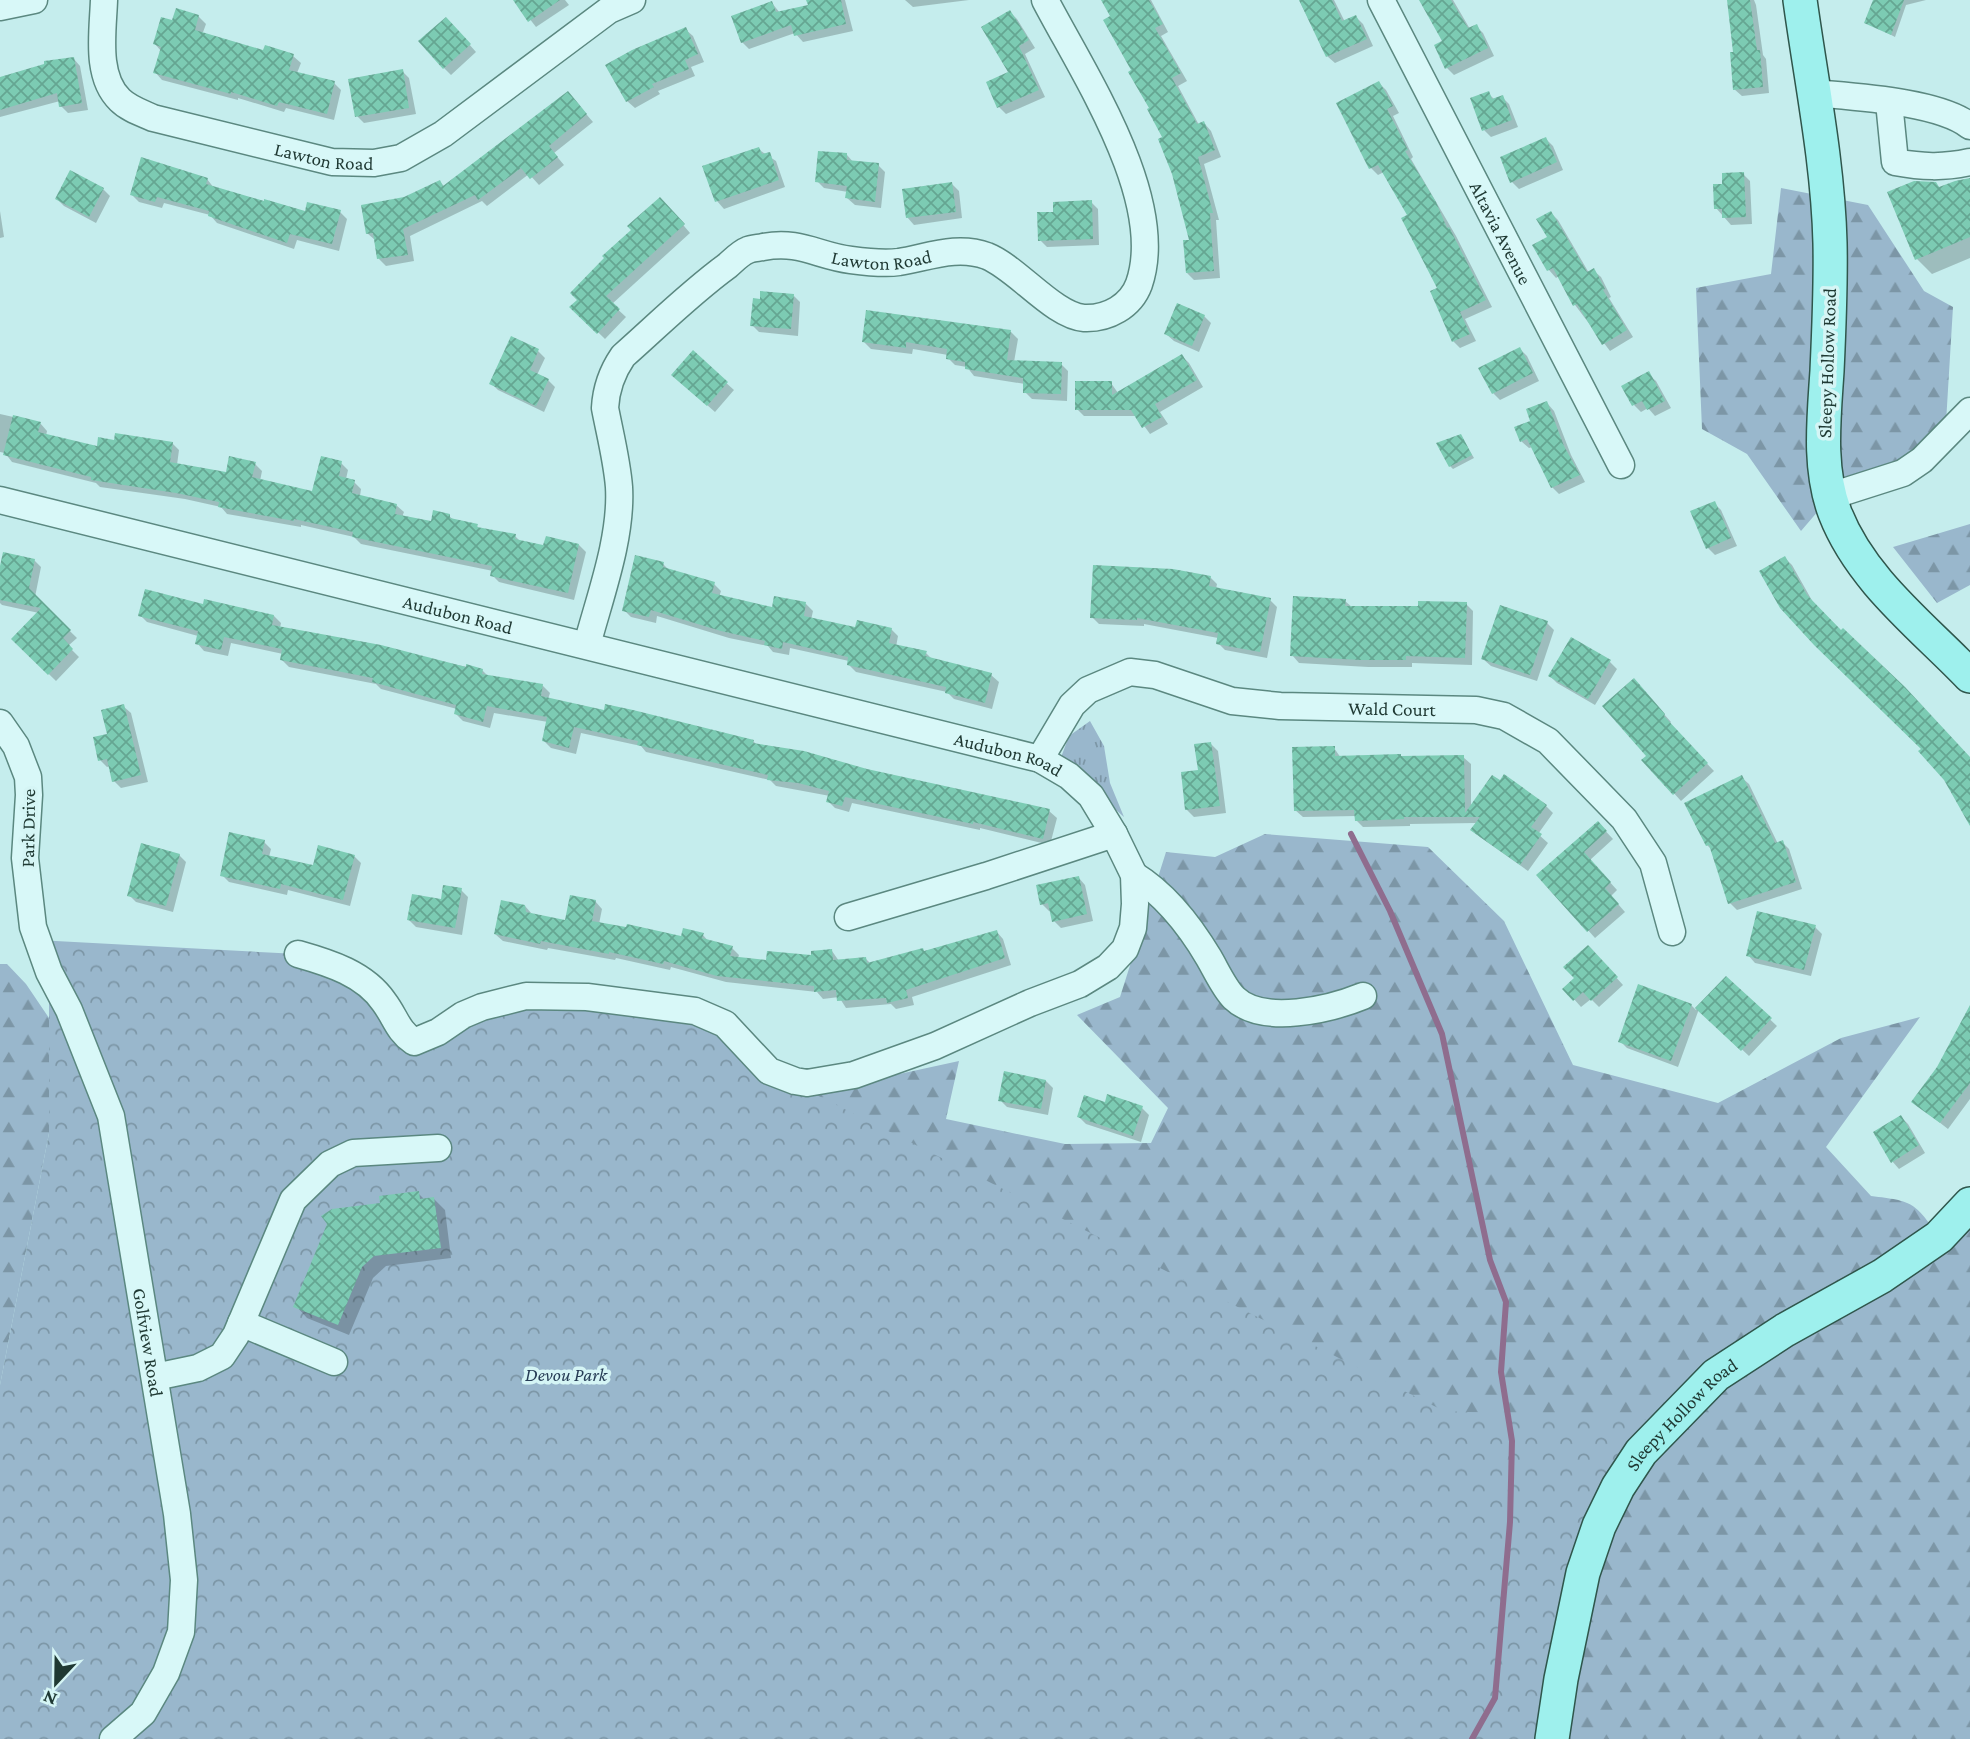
<svg xmlns="http://www.w3.org/2000/svg" width="1970" height="1739" font-family="'Crimson Pro',serif">
	<style>
		.grass { fill: url(#grass-tufts) }
		.forest { fill: url(#forest-firs) }
		.park { fill: url(#park-crowns) }
		.shadow { fill: #0003 }
		.lines { fill: none; stroke-linecap: round; stroke-linejoin: round }
		.stream { stroke: #8f6d8e; stroke-width: 6 }
		.building { fill: url(#building-cross-hatch) }
		.minor-casing { stroke: #5b8880; stroke-width: 29 }
		.major-casing { stroke: #2f564c; stroke-width: 36 }
		.minor { stroke: #d8f8f8; stroke-width: 26 }
		.major { stroke: #9ef0ed; stroke-width: 33 }
		.labels { text-anchor: middle; dominant-baseline: central; stroke-width: 7; stroke-linejoin: round; paint-order: stroke }
		.street-label { font-size: 19px; fill: #1f3933; stroke: #d5f5f5 }
		.park-label { font-size: 19px; font-style: italic; fill: #263c55; stroke: #d5f5f5 }
	</style>
	<defs>
		<pattern id="grass-tufts" width="24" height="20" patternUnits="userSpaceOnUse" patternTransform="scale(1.75)"><rect width="24" height="20" fill="#99b7cc"/><path d="M3 7l-1-3M5 7V3M7 7l1-3M15 17l-1-3M17 17v-4M19 17l1-3" fill="none" stroke="#7c96a6"/></pattern>
		<pattern id="forest-firs" width="22" height="20" patternUnits="userSpaceOnUse" patternTransform="scale(1.75)"><rect width="22" height="20" fill="#99b7cc"/><path d="M5 1l3.5 6h-7zM16 11l3.5 6h-7z" fill="#7c96a6"/></pattern>
		<pattern id="park-crowns" width="20" height="18" patternUnits="userSpaceOnUse" patternTransform="scale(1.75)"><rect width="20" height="18" fill="#99b7cc"/><path d="M2 6a3 3 0 1 1 6 0M12 15a3 3 0 1 1 6 0" fill="none" stroke="#7c96a6"/></pattern>
		<pattern id="building-cross-hatch" width="8" height="8" patternUnits="userSpaceOnUse" patternTransform="scale(1.75)"><rect width="8" height="8" fill="#7ccbb3"/><path d="M0 0l8 8M0 8l8-8" fill="none" stroke="#65a692"/></pattern>
	</defs>
	<rect width="100%" height="100%" fill="#c5eded"/>
	<path class="grass" d="M1090,721L1104,746L1110,783L1124,817L1060,760L1069,736Z"/>
	<path class="forest" d="M1781,188L1868,205L1924,291L1953,307L1945,439L1831,496L1801,531L1747,454L1702,429L1696,288L1771,274Z
		M1970,524V585L1937,603L1893,547Z
		M1265,834L1428,847L1504,921L1573,1065L1718,1103L1841,1038L1920,1017L1826,1147L1871,1196C1913,1201 1915,1202 1939,1237L1970,1228V1739H1036L812,1093L959,1061L946,1119L1065,1144L1151,1143L1168,1108L1077,1015L1120,997L1166,852L1215,857Z
		M0,964H7L26,984L49,1018V1133L0,1385Z"/>
	<path class="park" d="M37,940L298,954L328,962L402,1033L482,1007L695,1011L769,1071L1444,1411L1672,1421L1618,1487L1552,1739H0V1385L49,1133V972Z"/>
	<path class="shadow" d="M515,0H565L569,5L536,27Z
		M808,0H845L853,31L803,42L795,33L749,49L742,42L772,3L780,13L810,6Z
		M905,0H969L913,7Z
		M1103,0H1151L1168,32L1161,36L1187,81L1178,86L1199,125L1204,123L1211,131L1221,157L1204,164L1219,220H1216L1220,278L1194,280L1187,273L1191,241L1165,138Z
		M1299,0H1334L1345,22L1356,17L1363,24L1373,46L1335,63L1327,56Z
		M1421,0H1453L1470,29L1476,26L1483,33L1494,56L1454,75L1447,68L1444,42Z
		M1729,0H1754L1756,5L1763,55L1766,59L1769,93L1742,96L1734,89L1735,54Z
		M1875,0H1926L1906,5L1895,37L1866,22Z
		M1010,12L1017,19L1035,48L1025,54L1045,97L1006,114L999,107L1011,73Z
		M198,16L206,24L202,35L264,52L293,56L301,63L297,73L334,83L341,90L334,120L286,108L284,112L238,98V100L162,80L155,72L161,51L155,44L173,22Z
		M453,26L476,52L451,75L444,68Z
		M685,29L693,36L704,62L691,67L695,76L658,91L660,94L635,108L627,101Z
		M73,58L80,66L88,110L68,113L61,106L60,101L0,117V79Z
		M402,71L409,78L416,114L364,123L357,116Z
		M1379,83L1386,90L1399,113L1393,116L1413,157L1411,159L1456,236L1492,307L1465,319L1476,341L1460,348L1453,341L1440,289L1409,216L1384,172L1378,175L1371,168Z
		M1488,93L1495,100L1502,97L1509,104L1518,127L1491,137L1484,130Z
		M575,101L593,122L554,153L564,165L539,185L529,174L487,206L482,201L410,236L414,261L386,266L379,259L375,240L367,233L405,199L440,182L445,187Z
		M1546,139L1553,146L1563,170L1519,189L1512,182Z
		M758,149L776,161L785,187L724,209L717,201L705,167Z
		M847,155L854,163L878,165L885,172L881,208L855,205L847,198L848,192L824,188L817,181Z
		M1743,174L1750,181L1752,224L1731,225L1716,208L1724,185Z
		M207,179L214,188L307,213L340,212L347,219L339,251L297,240L294,249L217,223L210,215L164,203L162,208L139,202L132,195Z
		M1970,180V258L1932,274L1917,259L1936,184L1940,188Z
		M952,184L959,191L962,218L914,225L907,217Z
		M103,189L110,196L96,223L64,206L57,199Z
		M1091,202L1098,209L1099,245L1047,247L1040,240L1055,213Z
		M667,206L690,233L612,304L626,317L605,339L572,307Z
		M0,211L4,237L0,238Z
		M1551,213L1558,220L1589,273L1593,270L1601,277L1611,297L1609,298L1633,337L1610,351L1575,305L1559,276L1556,278L1549,270L1534,246L1549,237Z
		M793,295L800,302L798,336L759,332L752,325Z
		M1204,316L1211,323L1199,352L1174,341L1166,334Z
		M1011,332L1018,339L1014,362L1061,364L1068,371L1067,401L1032,399L1025,392V384L974,376L967,367L955,365L948,358V355L913,349L912,354L871,349L864,342Z
		M512,338L538,351L545,358L537,375L548,380L555,387L544,412L498,390L491,383Z
		M1520,349L1527,356L1539,381L1500,400L1493,393Z
		M693,353L734,390L715,412L681,382Z
		M1182,356L1189,363L1203,387L1160,412L1168,424L1150,434L1137,416H1084L1077,409L1111,383L1118,393Z
		M1648,374L1656,381L1671,408L1655,416L1648,408L1641,412L1634,405L1624,387Z
		M1547,403L1554,411L1571,455L1585,482L1559,494L1552,487L1533,447L1529,448L1521,441Z
		M0,414L40,423L47,431L46,436L98,448L115,442L172,443L179,450L177,465L227,474L255,464L262,471L260,481L314,493L341,463L348,470L346,479L354,482L361,489L360,496L396,505L404,512L402,517L432,524L449,516L455,521L477,526L480,529L515,536L521,542L545,547L579,545L586,552L574,600L499,582L492,575L493,571L361,544L354,537L301,525V527L227,514L221,507L185,499L100,487L96,483L12,462L5,453L0,452Z
		M1461,436L1474,458L1453,469L1450,466Z
		M1714,503L1721,510L1737,546L1715,555L1708,548Z
		M1785,558L1792,565L1814,604L1970,759V822L1946,779L1923,749L1824,652Z
		M34,560L41,567L35,597L77,638L68,646L79,657L56,681L13,639L39,613L2,605L0,603V575Z
		M663,564L670,571L714,584L721,591L719,597L773,609L806,604L813,611L811,620L856,629H891L898,636L896,647L926,653L933,660L991,675L999,682L992,709L954,699L947,692L856,672L848,664L849,661L790,648L789,655L773,652L768,646L729,638L657,616L656,623L631,617L624,610Z
		M1210,577L1217,584L1216,589L1270,600L1277,607L1267,658L1225,650L1218,643V638L1144,624V626L1099,624L1092,617Z
		M1345,601L1353,608H1420L1466,604L1473,611L1472,665L1412,663V667H1368L1299,663L1292,655Z
		M205,606L274,616L281,623L280,628L482,670L489,677L542,685L550,693L548,699L753,741L757,745L866,771L1049,811L1057,818L1050,845L980,828V830L852,803L849,812L835,808L828,801L830,796L776,786L770,780L646,752L641,746L581,733L576,754L551,748L544,741L548,722L494,713L490,728L463,721L456,714L457,709L381,689L376,684L289,667L282,660L283,654L231,643L228,656L204,651L197,643L198,636L147,622L140,615Z
		M1547,623L1554,630L1537,681L1491,666L1483,659Z
		M1610,662L1617,669L1595,705L1557,683L1550,676Z
		M1641,688L1671,722L1669,724L1714,771L1681,801L1644,760L1648,757Z
		M123,706L131,713L148,782L121,788L114,781L110,766L107,767L100,760L109,735Z
		M1211,744L1218,751L1226,813L1194,817L1187,810Z
		M1334,748L1341,758L1463,757L1471,764V807L1546,806L1553,813L1538,834L1548,843L1528,871L1480,837L1473,830L1477,823L1410,824V826L1363,827L1356,820V816L1303,817L1295,810Z
		M1741,777L1749,784L1778,844L1782,842L1789,849L1802,889L1737,910L1730,903L1712,850L1707,845Z
		M1598,823L1613,839L1590,860L1617,890L1611,896L1625,912L1595,938L1539,875Z
		M264,842L271,849L269,857L314,867L354,856L361,863L350,906L288,890L287,895L229,882L222,875Z
		M179,855L186,862L173,912L136,902L129,895Z
		M1078,877L1085,885L1093,921L1061,928L1054,921L1052,910L1049,911L1042,904Z
		M461,890L468,897L462,935L416,927L409,920Z
		M595,901L602,909L599,924L682,938L703,935L709,942L732,948L739,955L738,958L768,962L813,957L832,951L839,961L866,959L870,963L925,952L996,931L1003,939L1011,965L912,997L914,1005L896,1009L891,1004L846,1008L839,997L823,999L817,992L726,982L671,967L670,970L616,958L615,960L548,948L547,950L503,941L495,934L525,906L532,914L566,923Z
		M1815,927L1822,934L1811,976L1755,963L1748,955Z
		M1595,954L1623,985L1599,1007L1591,999L1581,1007L1565,989Z
		M1726,978L1777,1026L1749,1056L1699,1009L1678,1067L1627,1048L1620,1041L1691,1005L1696,1010Z
		M1970,1011V1099L1948,1129L1921,1108L1938,1068Z
		M1046,1081L1053,1088L1048,1115L1007,1107L1000,1100Z
		M1106,1104L1142,1108L1149,1115L1141,1142L1086,1124L1079,1117Z
		M1901,1117L1908,1124L1925,1153L1899,1169L1892,1161Z
		M418,1193L425,1200L434,1199L445,1210L451,1258L386,1266L373,1278L349,1335L307,1318L296,1306L329,1224Z"/>
	<g class="lines">
		<path class="stream" d="M1351,834L1390,911L1442,1034L1490,1260L1506,1302L1501,1372L1512,1441L1510,1522L1495,1698L1472,1739"/>
	</g>
	<path class="building" d="M513,0H560L528,22Z
		M806,0H841L846,24L794,36L791,25L741,43L731,16L772,1L776,12L808,5Z
		M1101,0H1149L1163,24L1155,28L1181,73L1172,78L1197,124L1204,121L1215,150L1198,157L1213,213H1210L1214,271L1186,273L1183,240H1189L1172,174L1158,139L1162,137L1147,109L1149,108L1128,72L1131,70L1103,20L1110,16Z
		M1299,0H1332L1342,21L1356,15L1367,39L1326,57Z
		M1419,0H1451L1468,28L1477,24L1488,48L1445,69L1434,45L1442,41Z
		M1727,0H1750L1757,50H1760L1763,87L1733,90L1730,52H1733Z
		M1873,0H1904L1891,35L1864,23Z
		M176,8L199,15L195,30L263,50L265,45L294,54L289,70L335,81L327,114L279,102L277,106L231,92V94L153,73L161,47L153,44L161,17L172,20Z
		M1010,10L1029,40L1019,46L1039,90L997,108L986,82L1008,72L981,27Z
		M446,17L471,44L443,69L418,41Z
		M686,27L698,54L685,60L689,69L652,84L654,87L626,102L605,65L632,50Z
		M74,57L82,103L59,107L57,93L0,110V77L44,64V61Z
		M403,69L409,108L355,117L348,79Z
		M1379,81L1393,106L1387,109L1408,150L1405,151L1436,202L1447,228L1449,227L1486,300L1460,312L1470,334L1452,342L1430,291L1437,288L1401,218L1407,215L1378,165L1369,169L1336,103Z
		M568,91L587,114L549,146L558,157L530,179L521,168L478,200L475,195L403,229L408,255L377,259L373,233L366,234L361,205L404,197L440,180L443,186Z
		M1489,91L1492,99L1503,95L1512,120L1482,131L1470,98Z
		M1546,137L1557,162L1510,183L1500,157Z
		M759,147L762,154L770,152L779,180L715,202L702,166Z
		M818,151L847,153V160L879,163L875,202L845,198L847,186L815,182Z
		M141,157L208,178L206,184L264,201V199L305,211L307,202L341,210L332,244L290,234L287,243L208,216L209,211L157,197L155,202L130,195Z
		M70,170L104,188L89,217L55,199Z
		M1744,172L1746,217L1722,218V209H1714L1713,184H1722V173Z
		M1970,178V237L1915,260L1887,192L1914,181L1936,182L1939,187L1955,181Z
		M952,182L956,212L906,218L902,189Z
		M660,197L685,224L606,296L620,309L597,334L569,307L577,300L570,293L604,258L602,256L631,230L627,226Z
		M1092,200L1093,239L1038,241L1037,212H1053V202Z
		M1551,211L1587,272L1594,268L1605,289L1603,290L1627,330L1602,345L1577,304L1573,306L1553,268L1547,271L1532,245L1547,237L1536,219Z
		M760,291L794,294L791,329L750,326L753,298L760,299Z
		M1177,303L1205,315L1192,346L1164,334Z
		M866,310L1011,330L1007,360L1062,362L1061,394L1023,393V378L965,369V362L946,359L947,349L906,342V348L862,342Z
		M511,336L539,349L530,370L549,379L536,406L489,384Z
		M1520,347L1533,373L1492,394L1478,368Z
		M693,350L728,382L707,406L671,375Z
		M1182,354L1197,380L1155,404L1162,417L1142,428L1131,410H1075V381H1112V395Z
		M1649,371L1665,401L1647,410L1642,401L1632,406L1621,386Z
		M1547,401L1564,446L1580,475L1551,488L1527,439L1520,442L1514,427L1530,421L1526,409Z
		M13,415L41,422L38,432L97,446L98,437L114,440L115,433L173,442L170,462L226,472L229,456L256,462L252,477L312,491L321,456L342,461L339,476L355,480L352,493L397,504L395,514L431,521L433,510L450,514V518L478,524L477,527L516,534L515,539L543,545L546,536L579,544L568,593L490,576L492,566L352,537L353,532L294,519V521L218,507L219,502L176,493L91,480V477L3,455Z
		M1461,434L1472,455L1449,467L1436,443Z
		M1715,501L1731,538L1706,549L1690,511Z
		M3,552L35,559L29,588L71,630L63,638L73,649L48,675L11,639L41,608L0,600V566Z
		M635,555L664,562L663,567L715,582L712,593L772,607L774,596L806,602L804,616L855,627L857,620L892,628L889,643L927,651L925,656L992,673L985,703L945,693L946,687L847,665L848,657L783,642L782,649L764,645L765,641L721,631L651,610L649,617L622,611Z
		M1785,556L1807,595L1841,630L1843,628L1905,687L1970,757V826L1944,780L1918,751L1921,749L1814,645L1780,608L1759,571Z
		M1093,565L1173,569L1211,576L1209,586L1271,598L1260,652L1216,644L1218,633L1137,618V620L1090,618Z
		M145,589L203,604L204,599L274,615L272,625L381,645L466,667V664L483,669L482,674L543,684L541,696L604,710L605,704L633,710L754,740L753,743L804,751L867,769L1050,809L1043,839L973,822V824L845,797L842,806L826,802L829,791L798,783L767,780L768,775L637,745L638,741L574,727L569,748L542,741L547,717L487,706L483,722L454,714L456,705L372,682L373,678L280,660L282,649L224,637L221,650L195,644L198,631L138,616Z
		M1293,596L1346,599L1345,606H1418V601L1467,602L1465,658L1406,656V660H1360L1290,656Z
		M1500,605L1548,621L1530,675L1481,659Z
		M1571,637L1611,660L1588,699L1548,676Z
		M1634,678L1665,714L1664,716L1708,763L1673,795L1641,760L1646,756L1602,706Z
		M124,704L141,775L112,782L107,759L98,761L93,737L107,734L101,710Z
		M1211,742L1220,806L1185,810L1181,772L1198,770L1194,744Z
		M1335,746V756L1401,754V756L1464,755L1465,813L1492,775L1500,780L1504,774L1547,805L1531,827L1542,834L1520,865L1470,830L1480,817H1404V819L1355,821L1354,810L1294,811L1292,747Z
		M1742,775L1775,843L1783,840L1796,882L1728,904L1709,845L1706,846L1684,803Z
		M1598,821L1607,831L1584,852L1611,882L1605,888L1619,904L1587,932L1536,875Z
		M229,832L265,840L262,854L313,865L318,845L355,855L343,900L281,884L280,889L220,876Z
		M141,843L180,854L166,906L127,896Z
		M1079,876L1087,914L1052,922L1048,903L1040,905L1036,885Z
		M443,885L462,888L455,928L407,920L412,894L441,899Z
		M570,895L596,900L592,921L626,927L627,924L681,936L683,928L704,933L702,938L733,946L730,956L766,960L767,951L811,955V951L832,949L833,960L866,957L867,963L923,948L924,951L997,930L1005,958L906,990L908,998L887,1003L886,998L837,1001L836,990L814,992V986L717,976L664,961L663,964L609,952V954L541,941L540,944L494,934L501,900L525,905L526,912L565,920Z
		M1757,911L1816,925L1804,970L1746,956Z
		M1588,945L1618,977L1591,1001L1583,992L1573,1001L1562,989L1574,978L1563,967Z
		M1726,976L1772,1018L1741,1051L1695,1008Z
		M1638,984L1692,1004L1671,1061L1618,1042Z
		M1970,1005V1083L1940,1123L1911,1102L1937,1067Z
		M1004,1071L1046,1080L1041,1109L998,1101Z
		M1107,1094L1143,1106L1133,1136L1077,1117L1084,1095L1105,1102Z
		M1901,1115L1919,1145L1891,1163L1873,1132Z
		M419,1191L420,1199L434,1197L441,1248L374,1256L362,1267L338,1325L293,1307L327,1224L321,1216L332,1209L380,1203L379,1196Z"/>
	<g class="lines">
		<defs>
			<g id="minor">
				<path id="s1" d="M104,0C103,31 95,76 120,100C129,109 142,113 153,118L332,162L374,163L401,158L443,134L609,10L632,0"/>
				<path id="s2" d="M1381,0L1621,465"/>
				<path d="M0,7L34,0"/>
				<path d="M1813,93C1854,97 1938,101 1970,126"/>
				<path d="M1889,102L1895,162C1922,167 1943,168 1970,162"/>
				<path d="M1831,496L1903,473L1922,460L1970,411"/>
				<path id="s3" d="M0,500L1040,759L1069,776L1091,796L1114,834L1134,875L1135,904L1133,928L1125,949L1108,967L1080,984L1030,1003L935,1046L854,1075L807,1083L795,1081L769,1071L725,1024L695,1011L587,997L526,996L482,1007L463,1015L438,1032L414,1042C397,1030 396,1018 384,1002C365,974 330,963 298,954"/>
				<path id="s4" d="M587,645C600,596 622,538 619,487C617,461 610,434 605,408C606,389 612,372 623,356C657,326 690,293 727,266C733,261 740,253 748,250C752,248 759,248 763,247C800,240 818,256 851,260C866,262 884,264 899,262C929,257 957,245 987,256C1017,268 1054,316 1084,318C1108,319 1131,306 1139,284C1168,200 1083,73 1045,0"/>
				<path id="s5" d="M0,723L16,746L28,777L29,795L25,858L33,927L49,972L69,1010L111,1116L177,1514L184,1580L181,1632L166,1673L143,1713L113,1739"/>
				<path id="s6" d="M1040,759L1072,705L1088,690L1130,672L1155,675L1232,701L1280,706L1476,710L1504,716L1548,741L1624,819L1653,863L1672,932"/>
				<path d="M1134,875C1165,894 1190,926 1209,958C1216,970 1224,988 1234,998C1263,1026 1331,1009 1363,996"/>
				<path d="M848,917L986,876L1114,834"/>
				<path d="M241,1323L334,1362"/>
				<path d="M155,1377L198,1368L222,1356L236,1335L293,1200L330,1164L353,1153L438,1148"/>
			</g>
			<g id="major">
				<path d="M1800,0C1811,80 1828,162 1830,243C1831,286 1829,328 1827,371C1824,418 1818,468 1835,513C1861,580 1922,626 1970,676"/>
				<path id="s7" d="M1552,1739L1561,1679L1583,1573L1599,1526L1618,1487L1641,1452L1716,1375L1785,1330L1882,1276L1939,1237L1970,1204"/>
			</g>
		</defs>
		<use href="#minor" class="minor-casing"/>
		<use href="#major" class="major-casing"/>
		<use href="#minor" class="minor"/>
		<use href="#major" class="major"/>
	</g>
	<g class="labels">
		<g class="street-label">
			<text stroke="none"><textPath href="#s1" startOffset="318">Lawton Road</textPath></text>
			<text stroke="none"><textPath href="#s2" startOffset="262">Altavia Avenue</textPath></text>
			<text stroke="none"><textPath href="#s4" startOffset="598">Lawton Road</textPath></text>
			<text transform="translate(1827 363) rotate(-88)">Sleepy Hollow Road</text>
			<text stroke="none"><textPath href="#s3" startOffset="472">Audubon Road</textPath></text>
			<text stroke="none"><textPath href="#s6" startOffset="397">Wald Court</textPath></text>
			<text stroke="none"><textPath href="#s3" startOffset="1040">Audubon Road</textPath></text>
			<text transform="translate(28 828) rotate(-89)">Park Drive</text>
			<text stroke="none"><textPath href="#s5" startOffset="646">Golfview Road</textPath></text>
			<text stroke="none"><textPath href="#s7" startOffset="359">Sleepy Hollow Road</textPath></text>
		</g>
		<g class="park-label">
			<text x="566" y="1374">Devou Park</text>
		</g>
	</g>
	<g transform="translate(56 1683) rotate(202)" stroke="#d5f5f5" stroke-width="5" paint-order="stroke">
	<path d="M0-5L12 26L0 18L-12 26Z" fill="#1f3933"/>
	<text y="-10" font-size="19" font-weight="bold" text-anchor="middle" fill="#1f3933">N</text>
	</g>
</svg>
